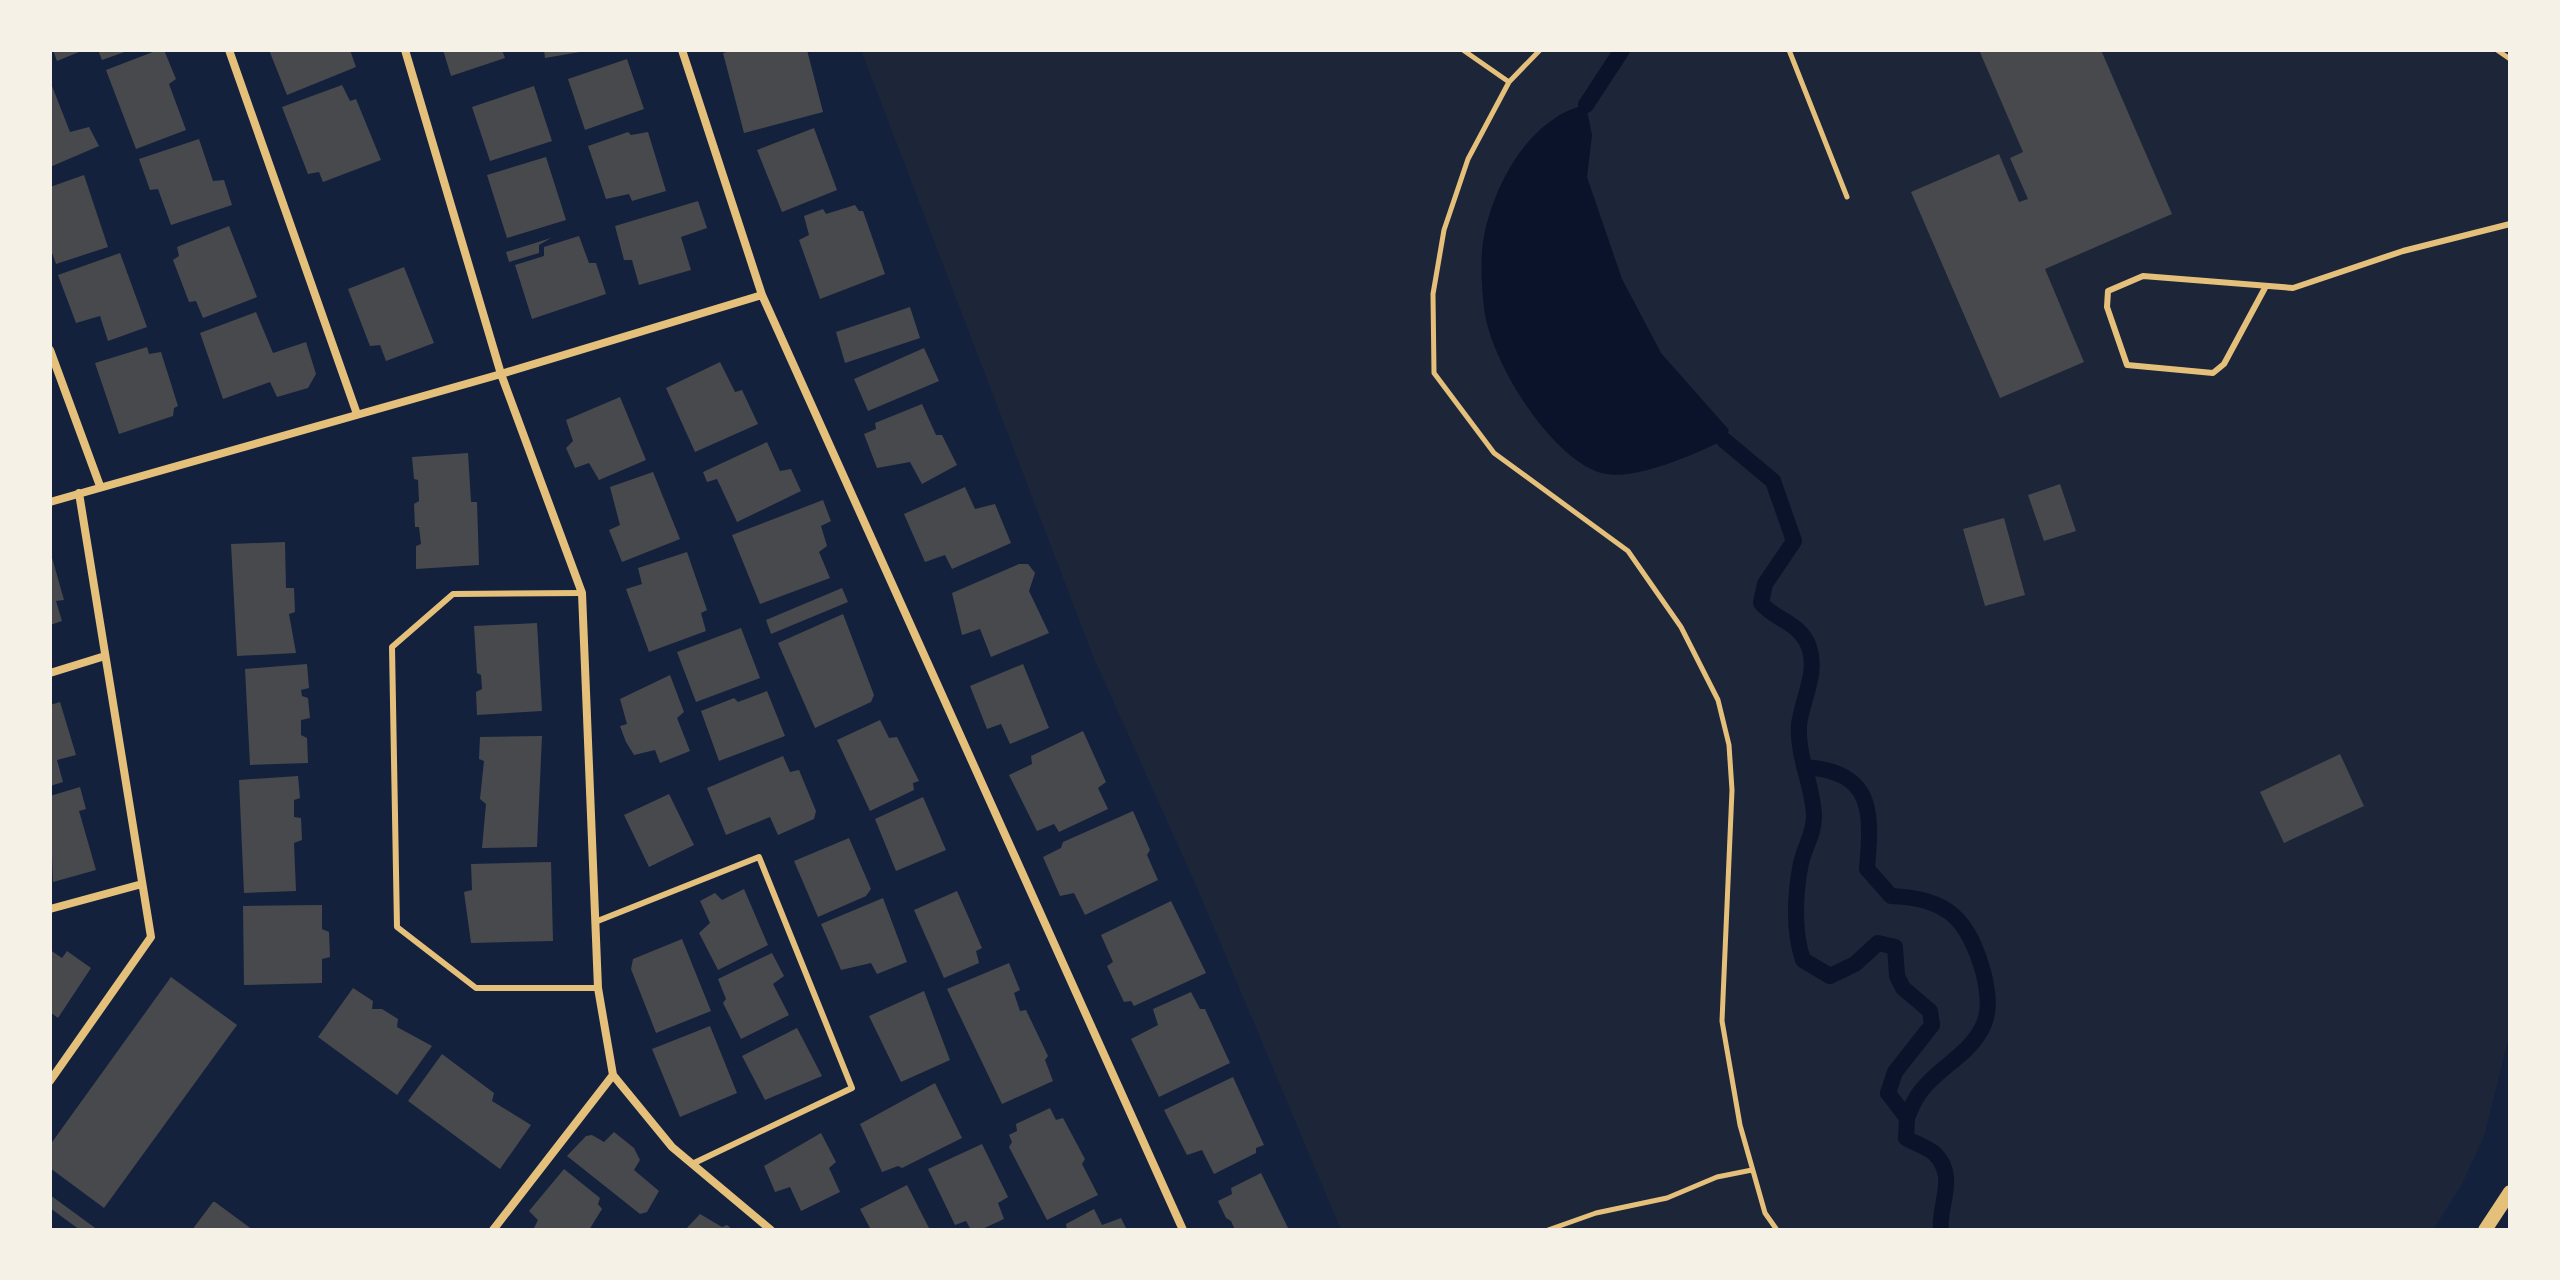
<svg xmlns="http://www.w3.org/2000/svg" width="2560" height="1280" font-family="'Public Sans',sans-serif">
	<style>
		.green { fill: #1d2539 }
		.water { fill: #0b132b }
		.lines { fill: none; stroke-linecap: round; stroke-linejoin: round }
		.stream { stroke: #0b132b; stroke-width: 16 }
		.building { fill: #48494c }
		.path { stroke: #e5c07b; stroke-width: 5 }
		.service { stroke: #e5c07b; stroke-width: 6 }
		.minor { stroke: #e5c07b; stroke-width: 8 }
		.tertiary { stroke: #e5c07b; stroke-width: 14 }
	</style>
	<rect width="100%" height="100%" fill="#14213d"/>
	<path class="green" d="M861,50H2510V1032L2484,1136L2462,1184L2433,1230H1341L1199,892L1093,656Z"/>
	<path class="water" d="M1586,105L1592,135L1587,177L1622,279L1661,353L1729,430L1724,440C1695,454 1630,484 1598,472C1548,454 1490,360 1484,308C1482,289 1480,261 1483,242C1492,187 1529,117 1586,105Z"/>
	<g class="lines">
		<path class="stream" d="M1586,105L1622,50
			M1724,440L1773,481L1794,541L1765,584L1761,603C1776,621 1800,622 1809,647C1818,674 1802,699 1799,725C1797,757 1813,785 1814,816C1814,834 1805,846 1801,863C1795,893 1793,931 1803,960L1830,976L1855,964L1878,943L1895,947L1897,976L1903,988L1930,1011L1932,1025L1895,1072L1888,1093L1907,1118L1906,1138C1914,1143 1929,1148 1935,1154C1958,1177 1938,1205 1941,1230
			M1804,767C1874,771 1872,812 1867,869L1891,896C1949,898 1969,920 1984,975C1988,993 1991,1013 1981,1030C1966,1057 1939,1067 1921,1091C1914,1099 1911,1109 1907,1118"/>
	</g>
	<path class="building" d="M53,50H84L57,61Z
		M98,50H130L102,60Z
		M158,50H164L176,79L169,84L186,130L136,149L106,70Z
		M269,50H350L356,67L287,95Z
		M443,50H502L505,58L451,76Z
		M544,50H580V52L545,58Z
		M734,50H807L823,112L744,133L723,53Z
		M1979,50H2101L2172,214L2045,269L2084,362L2000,398L1911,192L1999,154L2019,202L2028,199L2010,158L2023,152Z
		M627,59L644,109L585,130L568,79Z
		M342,85L350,101L356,99L381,160L323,182L319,172L308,174L282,107Z
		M52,86L70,132L89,127L99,146L50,167Z
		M534,86L552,141L490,161L472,107Z
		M814,128L837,190L782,212L757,150Z
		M628,132L631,135L648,132L666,191L632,201L629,194L606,199L588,146Z
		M199,139L213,181L224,180L232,205L171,225L158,189L150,190L139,159Z
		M546,157L566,220L507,238L487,175Z
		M84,175L108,247L56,264L50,247V187Z
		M698,201L707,228L681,237L691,270L639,285L632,260H624L615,226Z
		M855,205L859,211H863L885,274L820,299L799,240L809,235L804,216L823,209L826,214Z
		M229,226L257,297L203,318L196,301L189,302L173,260L179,256L177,247Z
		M579,236L589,263H596L606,294L532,319L515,265L544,256V247Z
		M551,238L539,245V253L509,262L506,252Z
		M120,253L147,327L108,341L100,316L76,323L58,275Z
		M404,267L434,343L386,361L380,345L370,346L348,289Z
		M910,307L920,338L845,363L836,332Z
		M256,312L273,353L306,342L316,374L308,388L277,397L270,382L223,399L200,333Z
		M147,347L149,354L161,352L178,406L174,408L173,416L119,434L95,363Z
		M924,348L939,381L868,411L854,379Z
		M720,362L735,392L742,390L758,424L695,452L666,388Z
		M620,397L646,460L599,480L589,463L575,468L566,448L573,441L566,420Z
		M922,404L936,435H942L957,465L922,484L910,462L877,468L864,434L876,429L875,423Z
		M767,442L780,471L791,469L801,491L737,522L717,479L707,482L703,472Z
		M468,453L471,502H477L479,565L416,569V546L421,544L419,527H415L414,504L419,501L418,480L414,479L412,457Z
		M653,472L680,539L622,562L609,530L620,525L610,487Z
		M2060,484L2076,531L2044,541L2028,495Z
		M965,487L975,509L995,504L1011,543L952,569L945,555L925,562L904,514Z
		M823,500L831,521L821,526L827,546L819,552L830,578L760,604L732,535Z
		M2004,518L2025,595L1985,606L1963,529Z
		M285,542L286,588H294L295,612L289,614L296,653L237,656L231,544Z
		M687,552L707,610L701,613L706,631L649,652L626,589L642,584L638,568Z
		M51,554L64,600L56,601L62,621L50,625Z
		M1019,564H1028L1035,573L1029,591L1049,633L991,657L980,629L962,635L952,593Z
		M842,588L848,602L771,634L766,620Z
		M843,614L874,695L871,702L815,728L778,643Z
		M537,623L542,711L477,715L476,692L482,689L481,675L477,673L474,626Z
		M741,628L760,678L696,702L677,652Z
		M307,664L309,688L301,690L302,696L308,698L310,718L301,720V735L307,738L308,763L250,765L245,669Z
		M1023,664L1049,728L1010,744L1001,724L987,729L970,686Z
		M670,675L684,712L677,718L690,751L660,763L655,750L634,755L626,742L620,726L627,724L620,699Z
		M767,691L785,736L719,761L701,711L734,698L738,702Z
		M60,702L76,755L57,760L63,782L50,786V705Z
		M880,720L889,738L897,737L919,781L913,783L914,790L870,811L837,740Z
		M1083,731L1106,782L1098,788L1108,809L1059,832L1054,824L1037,831L1009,775L1032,764L1031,756Z
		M542,736L537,847L482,848L486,804L480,799L484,761L479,759L480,737Z
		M2340,754L2364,806L2284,843L2260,792Z
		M783,756L790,772L799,770L816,811L814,819L778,835L770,817L726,835L707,788Z
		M298,776L300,798L294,800V817L301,818L302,840L294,843L296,891L244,893L239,780Z
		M80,787L86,809L79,811L96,870L53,882L50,796Z
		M669,794L694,845L649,867L624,815Z
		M923,797L946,850L896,871L875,819Z
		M1133,811L1150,850L1147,855L1158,880L1085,915L1074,893L1060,896L1043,857L1061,848L1063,842Z
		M849,838L871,889L866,896L818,917L794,861Z
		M551,862L553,941L471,943L464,892L472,890L471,864Z
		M744,889L768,945L718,970L699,933L710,923L700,901L715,893L722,900Z
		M957,891L982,948L976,951L979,963L944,978L914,910Z
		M883,898L907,962L877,974L871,963L841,970L821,924Z
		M1171,901L1206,973L1134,1006L1131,1001L1124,1002L1107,966L1113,962L1101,935Z
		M322,905V929L329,932L330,957L322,959V983L244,985L243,906Z
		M682,939L711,1011L656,1033L631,969L633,959Z
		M50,950L62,958L67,951L91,968L58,1018L50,1012Z
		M772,953L784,976L773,984L789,1015L741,1039L723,1003L726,999L718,979Z
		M1009,963L1020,990L1014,993L1020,1011L1026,1010L1048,1056L1045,1060L1053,1081L1002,1104L947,989Z
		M171,977L237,1025L104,1208L50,1168V1145Z
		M353,988L373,1001L372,1009H382L398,1019L397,1027L432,1046L397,1095L318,1037Z
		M924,991L950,1060L901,1082L869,1016Z
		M1191,992L1200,1009H1205L1230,1063L1159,1097L1131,1039L1158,1025L1153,1009Z
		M710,1026L737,1093L680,1117L652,1049Z
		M797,1028L822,1076L765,1100L742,1056Z
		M442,1054L494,1093L492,1101L531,1125L500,1169L408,1101Z
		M1233,1077L1264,1145L1256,1148V1153L1214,1174L1202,1150L1187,1155L1164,1110Z
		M935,1083L962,1138L902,1168L898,1166L882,1172L860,1124Z
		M1050,1108L1056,1120L1063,1118L1085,1159L1082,1164L1098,1195L1047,1220L1009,1147L1012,1142L1009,1135L1017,1131L1016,1124Z
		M614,1132L634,1148L640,1160L634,1170L659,1191L647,1212L640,1214L567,1156L586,1136L592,1135L604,1142Z
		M821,1133L836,1162L829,1168L840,1192L801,1211L790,1187L775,1192L764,1166Z
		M982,1144L1008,1197L998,1203L1004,1219L980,1230H971L966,1221L955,1225L928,1169Z
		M564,1169L600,1198L598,1204L602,1209L589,1230H533L538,1220L529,1211Z
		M1261,1173L1262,1175L1289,1230H1235L1231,1221L1226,1218L1218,1201L1232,1194L1231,1188Z
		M907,1185L930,1230H871L860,1209Z
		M50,1195L98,1230H80L50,1208Z
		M213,1202H215L253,1230H192Z
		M1094,1209L1102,1225L1121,1218L1127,1230H1067L1066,1224Z
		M700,1214L722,1227L727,1225L733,1230H685Z"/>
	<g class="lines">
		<path class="path" d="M1463,50L1509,82
			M1540,50L1509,82L1468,159L1444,230L1433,294L1434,373L1494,453L1628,551L1681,627L1718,700L1729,745L1732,790L1722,1021L1740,1125L1765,1213L1777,1230
			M1789,50L1847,197
			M2497,50L2510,59
			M1548,1230L1596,1213L1667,1198L1717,1177L1752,1170"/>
		<path class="service" d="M2266,286L2224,364L2213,373L2127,365L2107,307L2108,291L2143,276L2293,288L2403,251L2510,224
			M582,593L453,594L392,647L397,927L476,988H598
			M595,922L759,857L852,1088L692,1164"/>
		<path class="minor" d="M229,50L357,414
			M405,50L501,374L582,593L598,988L613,1075L672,1147L771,1230
			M682,50L762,295L1183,1230
			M50,350L100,486
			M50,502L501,374L762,295
			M50,673L105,656
			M50,909L142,884
			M50,1081L151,937L79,493
			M493,1230L613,1075"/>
		<path class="tertiary" d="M2485,1230L2510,1192"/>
	</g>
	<rect width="2560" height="1280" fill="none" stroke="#f6f1e7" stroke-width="104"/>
</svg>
